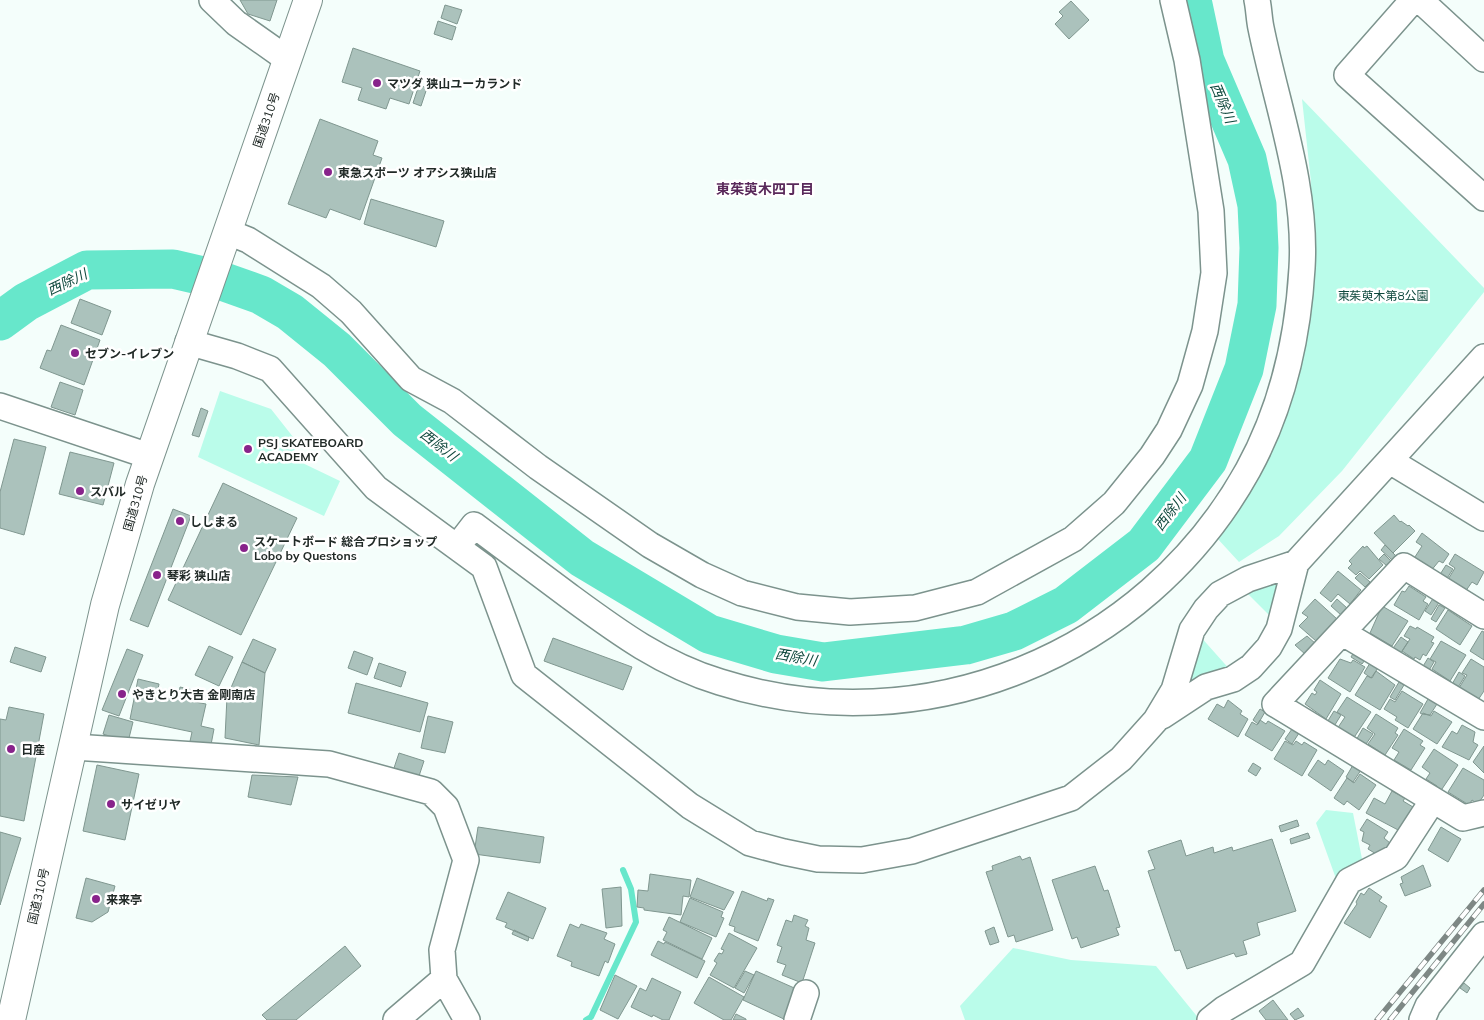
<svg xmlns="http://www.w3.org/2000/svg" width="1484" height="1020" font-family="Mulish,'Noto Sans JP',sans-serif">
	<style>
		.green { fill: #bafcea }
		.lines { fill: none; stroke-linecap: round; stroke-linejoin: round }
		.stream { stroke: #67e7cb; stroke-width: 6 }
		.river { stroke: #67e7cb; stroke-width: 39 }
		.building { fill: #abc2bc; stroke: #809790 }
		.minor-casing { stroke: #7c938d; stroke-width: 28 }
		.highway-casing { stroke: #7c938d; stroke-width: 30 }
		.minor { stroke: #fff; stroke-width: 25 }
		.highway { stroke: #fff; stroke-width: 28 }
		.rail-casing { stroke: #7e8885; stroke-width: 5.5 }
		.rail { stroke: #fff; stroke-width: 4; stroke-dasharray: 11; stroke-linecap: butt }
		.poi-dot { fill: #88238b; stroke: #fff; stroke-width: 2 }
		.labels { text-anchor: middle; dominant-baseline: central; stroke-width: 5; stroke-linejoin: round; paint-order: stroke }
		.poi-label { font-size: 12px; font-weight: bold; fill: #212a27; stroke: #fff; text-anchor: start }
		.street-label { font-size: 12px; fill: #212a27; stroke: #fff }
		.park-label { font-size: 12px; fill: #0d473c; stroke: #fff }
		.water-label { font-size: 14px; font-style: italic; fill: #10493e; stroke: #fff }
		.neighbourhood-label { font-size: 14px; font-weight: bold; fill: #5a295b; stroke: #fff }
	</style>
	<rect width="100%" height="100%" fill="#f4fefb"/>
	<path class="green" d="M1302,99L1484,288V292L1342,471L1279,536L1239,562L1216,537L1302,347L1311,182Z
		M220,391L271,409L297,442L292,458L340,481L324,516L198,457Z
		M1273,582L1279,586L1274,620L1247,593Z
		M1199,635L1232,672L1195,687L1187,682Z
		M1326,810L1353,813L1363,864L1339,887L1316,823Z
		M1013,948L1071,960L1156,966L1200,1020H965L960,1006Z"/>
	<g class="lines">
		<path class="stream" d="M586,1020L591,1017L636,922L631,889L623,870"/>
		<path class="river" d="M0,321L26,302L87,270L173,269L216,279L261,295L290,312L337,350L407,420L582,558L709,634L776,654L823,662L966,645L1014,631L1066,605L1144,545L1208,460L1244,369L1257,305L1259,248L1257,205L1247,159L1205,61L1192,0"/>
	</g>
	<path class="building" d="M240,0H277L270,21L248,14Z
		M1071,1L1089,20L1069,39L1055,24L1063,16L1059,12Z
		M445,5L462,10L457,24L441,18Z
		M438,21L456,27L452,40L434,34Z
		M353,48L420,71L409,104L390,98L386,109L358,100L362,88L342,82Z
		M419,85L427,88L421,106L413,103Z
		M320,119L378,141L373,155L382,158L360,220L330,209L326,218L288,204Z
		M371,199L444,221L436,247L364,224Z
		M80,299L111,311L102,335L71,323Z
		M61,325L100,340L84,385L40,368L47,350L51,351Z
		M60,382L83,390L75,415L51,407Z
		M201,408L208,411L199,437L192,435Z
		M14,439L46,447L24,535L0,528V492Z
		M70,452L114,463L103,505L59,494Z
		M223,483L297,518L241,635L168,600Z
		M173,509L191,516L148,627L130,620Z
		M1394,515L1400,522L1401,521L1408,526L1409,525L1415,531L1393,553L1374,533Z
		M1422,533L1449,554L1443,563L1439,561L1430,572L1413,560L1422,546L1416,542Z
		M1385,545L1396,556L1392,560L1381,550Z
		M1363,546L1364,548L1367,546L1383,565L1369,579L1360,571L1356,575L1348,568L1352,564L1349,561Z
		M1384,554L1391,561L1387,566L1379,559Z
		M1455,554L1484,572L1477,585L1472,582L1465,592L1447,581L1455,568L1449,564Z
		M1446,565L1453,569L1446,580L1439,576Z
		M1338,571L1361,590L1350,604L1338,594L1331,602L1320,593Z
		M1360,573L1370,582L1365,587L1355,578Z
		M1409,586L1426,597L1423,601L1428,604L1419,620L1394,605L1402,591L1405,592Z
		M1434,597L1440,601L1431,615L1425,611Z
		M1315,599L1337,619L1329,632L1327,629L1316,641L1299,626L1308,617L1302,613Z
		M1337,599L1347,608L1341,615L1331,606Z
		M1439,605L1445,608L1436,622L1431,619Z
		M1382,606L1408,621L1392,646L1370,633Z
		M1448,610L1472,626L1460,645L1436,629Z
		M1410,626L1416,629L1417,627L1434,637L1431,642L1434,643L1426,656L1423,654L1420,660L1415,657L1414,659L1402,651L1410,639L1404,636Z
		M1482,631L1484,632V660L1470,651Z
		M1307,636L1316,644L1306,655L1295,645Z
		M1401,637L1408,642L1399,656L1391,651Z
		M553,638L632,667L623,690L544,661Z
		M253,639L276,649L265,673L242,662Z
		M1441,641L1466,655L1450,681L1432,669L1436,662L1430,659Z
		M209,646L233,657L219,686L195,675Z
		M15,647L46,657L41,672L10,662Z
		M127,649L143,655L119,716L102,710Z
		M354,651L373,658L367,675L348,668Z
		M1354,652L1365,660L1362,664L1351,657Z
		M1428,658L1434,662L1428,672L1422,668Z
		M1340,659L1351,663L1353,660L1365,667L1350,692L1328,678Z
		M1471,659L1484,667V691L1478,700L1459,688L1467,675L1462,673Z
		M242,662L265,673L259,745L225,738L227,697Z
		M379,663L406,672L401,687L374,678Z
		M1370,663L1378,668L1371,678L1364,673Z
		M1376,671L1395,685L1380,710L1355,695L1367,676L1372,678Z
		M1459,672L1465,676L1457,689L1451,686Z
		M138,679L159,684L157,694L178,699L180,687L197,691L195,702L206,704L201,726L214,729L210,750L189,746L192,732L130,719Z
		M1320,680L1341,694L1326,719L1305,704L1312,693L1315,695L1317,692L1314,690Z
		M1399,682L1404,685L1395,700L1390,697Z
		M356,683L428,703L420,732L348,713Z
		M1402,691L1423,704L1408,728L1395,720L1397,717L1384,709L1390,699L1395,702Z
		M1347,697L1371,712L1353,739L1337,729L1345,717L1337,712Z
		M1428,699L1437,704L1430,715L1422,714L1420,713Z
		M1228,700L1242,711L1240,714L1248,719L1238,737L1208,719L1217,704L1224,708Z
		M9,707L44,714L24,821L0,816V719L6,720Z
		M1260,709L1265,712L1258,724L1253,720Z
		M1334,711L1341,715L1333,728L1326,724Z
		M1434,711L1452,722L1437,744L1413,729L1423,713L1431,716Z
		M1376,714L1398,728L1395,733L1398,735L1385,755L1368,744L1375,734L1367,728Z
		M109,715L133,722L128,742L103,734Z
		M428,716L453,722L445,753L421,748Z
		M1260,720L1266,724L1268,721L1285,731L1272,751L1245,735L1252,722L1257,725Z
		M1462,725L1475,732L1473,742L1478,745L1469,760L1442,747L1452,731L1457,734Z
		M1363,728L1373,734L1364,747L1355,742Z
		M1292,729L1299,733L1292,744L1285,739Z
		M1404,729L1423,741L1420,745L1425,748L1411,770L1394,760L1399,752L1392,748Z
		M1285,741L1293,745L1296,741L1302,745L1304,742L1317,750L1302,776L1274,759Z
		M1484,746V773L1473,762Z
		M1434,749L1458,765L1440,792L1435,789L1437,786L1426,779L1430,773L1422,767Z
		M399,753L424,761L419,776L394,768Z
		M1318,760L1325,765L1328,760L1344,771L1331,791L1308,775Z
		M1253,763L1261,768L1256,776L1248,771Z
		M97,765L139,774L125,840L83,831Z
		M1353,765L1361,770L1353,782L1346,777Z
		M1463,768L1484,780V795L1478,804L1472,800L1469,805L1448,792Z
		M1360,774L1376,785L1359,810L1347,801L1344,805L1334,798L1347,778L1354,783Z
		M252,775L298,777L291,805L248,797Z
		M1392,791L1405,798L1403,801L1413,807L1400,831L1366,813L1374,798L1385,804Z
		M1367,819L1388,832L1384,838L1390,843L1381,857L1368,849L1370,845L1362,841L1364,832L1360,830Z
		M1297,820L1299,826L1281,832L1279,826Z
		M478,827L544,837L540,863L474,854Z
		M1441,827L1461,839L1448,862L1428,850Z
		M0,832L21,838L0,905Z
		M1308,833L1310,838L1291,844L1290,839Z
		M1272,839L1296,911L1257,923L1260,935L1243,941L1247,954L1236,957L1234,953L1187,969L1180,950L1175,951L1148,871L1155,869L1148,851L1181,840L1186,856L1213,847L1214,853L1232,847L1233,851Z
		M1020,856L1022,860L1030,857L1053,930L1016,942L1014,935L1008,937L986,872L993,870L992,866Z
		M1423,865L1431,886L1405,896L1400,884L1403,883L1401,877Z
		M1095,866L1104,891L1108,890L1120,927L1116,928L1119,935L1081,948L1077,937L1072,939L1052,880Z
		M650,874L691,880L689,897L683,896L681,915L644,910V908L637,907L638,890L648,891Z
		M86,878L115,886L108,912L92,922L76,918Z
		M697,878L734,892L724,910L690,897Z
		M621,887L622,926L606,928L602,889Z
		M1369,888L1382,897L1379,901L1387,906L1370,938L1344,923L1357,904L1356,902L1361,893L1364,895Z
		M742,891L767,901L768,898L774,900L758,941L734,931L735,927L729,925Z
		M508,892L546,908L533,939L505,927L507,923L496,919Z
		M690,898L723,912L721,917L724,918L716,937L680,922Z
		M794,915L808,920L805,926L809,928L806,940L815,943L802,983L782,975L786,965L777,962L782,947L777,945L786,920L792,922Z
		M669,917L712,938L702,959L663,940L667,932L663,930Z
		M570,924L579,928L581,924L607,933L604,939L615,944L608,963L605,961L599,976L571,966L572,962L557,956Z
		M994,927L999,942L990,945L985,931Z
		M514,930L529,937L528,941L512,934Z
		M729,933L757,948L734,988L710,975L717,963L714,961L719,953L722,954L724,950L721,949Z
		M658,941L664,944L665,942L705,961L697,978L651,955Z
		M345,946L361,966L296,1020H267L262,1015Z
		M745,971L754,975L744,993L735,988Z
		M756,971L801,991L786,1020L743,1000Z
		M615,975L637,986L618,1019L600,1010Z
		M709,977L744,997L731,1020H724L694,1003Z
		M652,978L681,992L669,1020H663L653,1015L652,1017L631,1007L640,988L646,991Z
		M1464,983L1470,988L1467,993L1460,988Z
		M1273,1000L1288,1020H1266L1259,1011Z
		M1298,1008L1304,1016L1295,1020L1290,1014Z
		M736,1014L746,1019V1020H733Z"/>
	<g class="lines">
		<defs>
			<path id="minor" d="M212,0L236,23L287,59
				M1413,0L1347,75L1484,198
				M1420,0L1484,59
				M228,232L248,240L321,286L351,312L411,379L452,401L538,467L650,545L702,575L742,593L797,607L850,612L915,608L977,592L1073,539L1114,503L1152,456L1169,430L1190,385L1205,331L1214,273L1211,211L1187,60L1173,0
				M188,342L237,356L270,369L376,488L484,567L524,675L690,806L750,843L784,852L818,859L862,860L912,851L1071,798L1121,759L1156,720L1174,690L1192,630L1206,609L1220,594L1248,579L1296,563
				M0,406L149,456
				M1390,461L1484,518
				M457,547L474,525C506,549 537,572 569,596C618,632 661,664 720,682C923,746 1145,656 1248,470C1282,408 1298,338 1302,268C1307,186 1277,107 1261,28C1259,19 1259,9 1257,0
				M1484,616L1404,566L1275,704L1463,818L1484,813
				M1343,633L1484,717
				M1162,716L1206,687L1233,679L1251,667L1269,647L1279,629L1296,563L1484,357
				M74,747L329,764L431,792L446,807L466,860L442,950L444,979L467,1020
				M396,1020L444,979
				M797,1020L806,993
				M1210,1020L1224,1009L1302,963L1349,881L1396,857L1433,800
				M1422,1020L1428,1006L1484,935"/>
			<path id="highway" d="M11,1020L105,605L140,484L308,0"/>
		</defs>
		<use href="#minor" class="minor-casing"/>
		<use href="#highway" class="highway-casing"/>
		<use href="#minor" class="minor"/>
		<use href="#highway" class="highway"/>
		<defs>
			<path id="rail" d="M1377,1020L1484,890
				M1390,1020L1484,904"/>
		</defs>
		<use href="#rail" class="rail-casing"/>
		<use href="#rail" class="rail"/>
	</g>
	<g class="poi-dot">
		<circle cx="377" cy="83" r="5"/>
		<circle cx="328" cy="172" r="5"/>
		<circle cx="75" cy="353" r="5"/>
		<circle cx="248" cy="449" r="5"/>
		<circle cx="80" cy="491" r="5"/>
		<circle cx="180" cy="521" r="5"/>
		<circle cx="244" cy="548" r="5"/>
		<circle cx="157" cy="575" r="5"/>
		<circle cx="122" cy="694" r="5"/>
		<circle cx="11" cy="749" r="5"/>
		<circle cx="111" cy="804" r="5"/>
		<circle cx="96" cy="899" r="5"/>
	</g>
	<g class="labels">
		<g class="poi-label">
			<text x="387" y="83">マツダ 狭山ユーカランド</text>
			<text x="338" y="172">東急スポーツ オアシス狭山店</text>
			<text x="85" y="353">セブン-イレブン</text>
			<text x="258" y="442">PSJ SKATEBOARD<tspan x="258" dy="14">ACADEMY</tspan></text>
			<text x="90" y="491">スバル</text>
			<text x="190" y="521">ししまる</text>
			<text x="254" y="541">スケートボード 総合プロショップ<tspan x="254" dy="14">Lobo by Questons</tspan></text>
			<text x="167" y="575">琴彩 狭山店</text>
			<text x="132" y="694">やきとり大吉 金剛南店</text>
			<text x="21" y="749">日産</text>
			<text x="121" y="804">サイゼリヤ</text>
			<text x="106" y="899">来来亭</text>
		</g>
		<g class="street-label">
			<text transform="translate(266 120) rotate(-71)">国道310号</text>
			<text transform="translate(135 503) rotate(-74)">国道310号</text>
			<text transform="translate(38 896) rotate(-77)">国道310号</text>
		</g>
		<g class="park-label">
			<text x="1383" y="295">東茱萸木第8公園</text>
		</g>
		<g class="water-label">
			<text transform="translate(1223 103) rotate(67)">西除川</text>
			<text transform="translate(67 282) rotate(-25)">西除川</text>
			<text transform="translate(439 445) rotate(38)">西除川</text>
			<text transform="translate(1170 512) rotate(-53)">西除川</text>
			<text transform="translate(796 657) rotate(10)">西除川</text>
		</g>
		<g class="neighbourhood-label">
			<text x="765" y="189">東茱萸木四丁目</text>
		</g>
	</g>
</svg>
